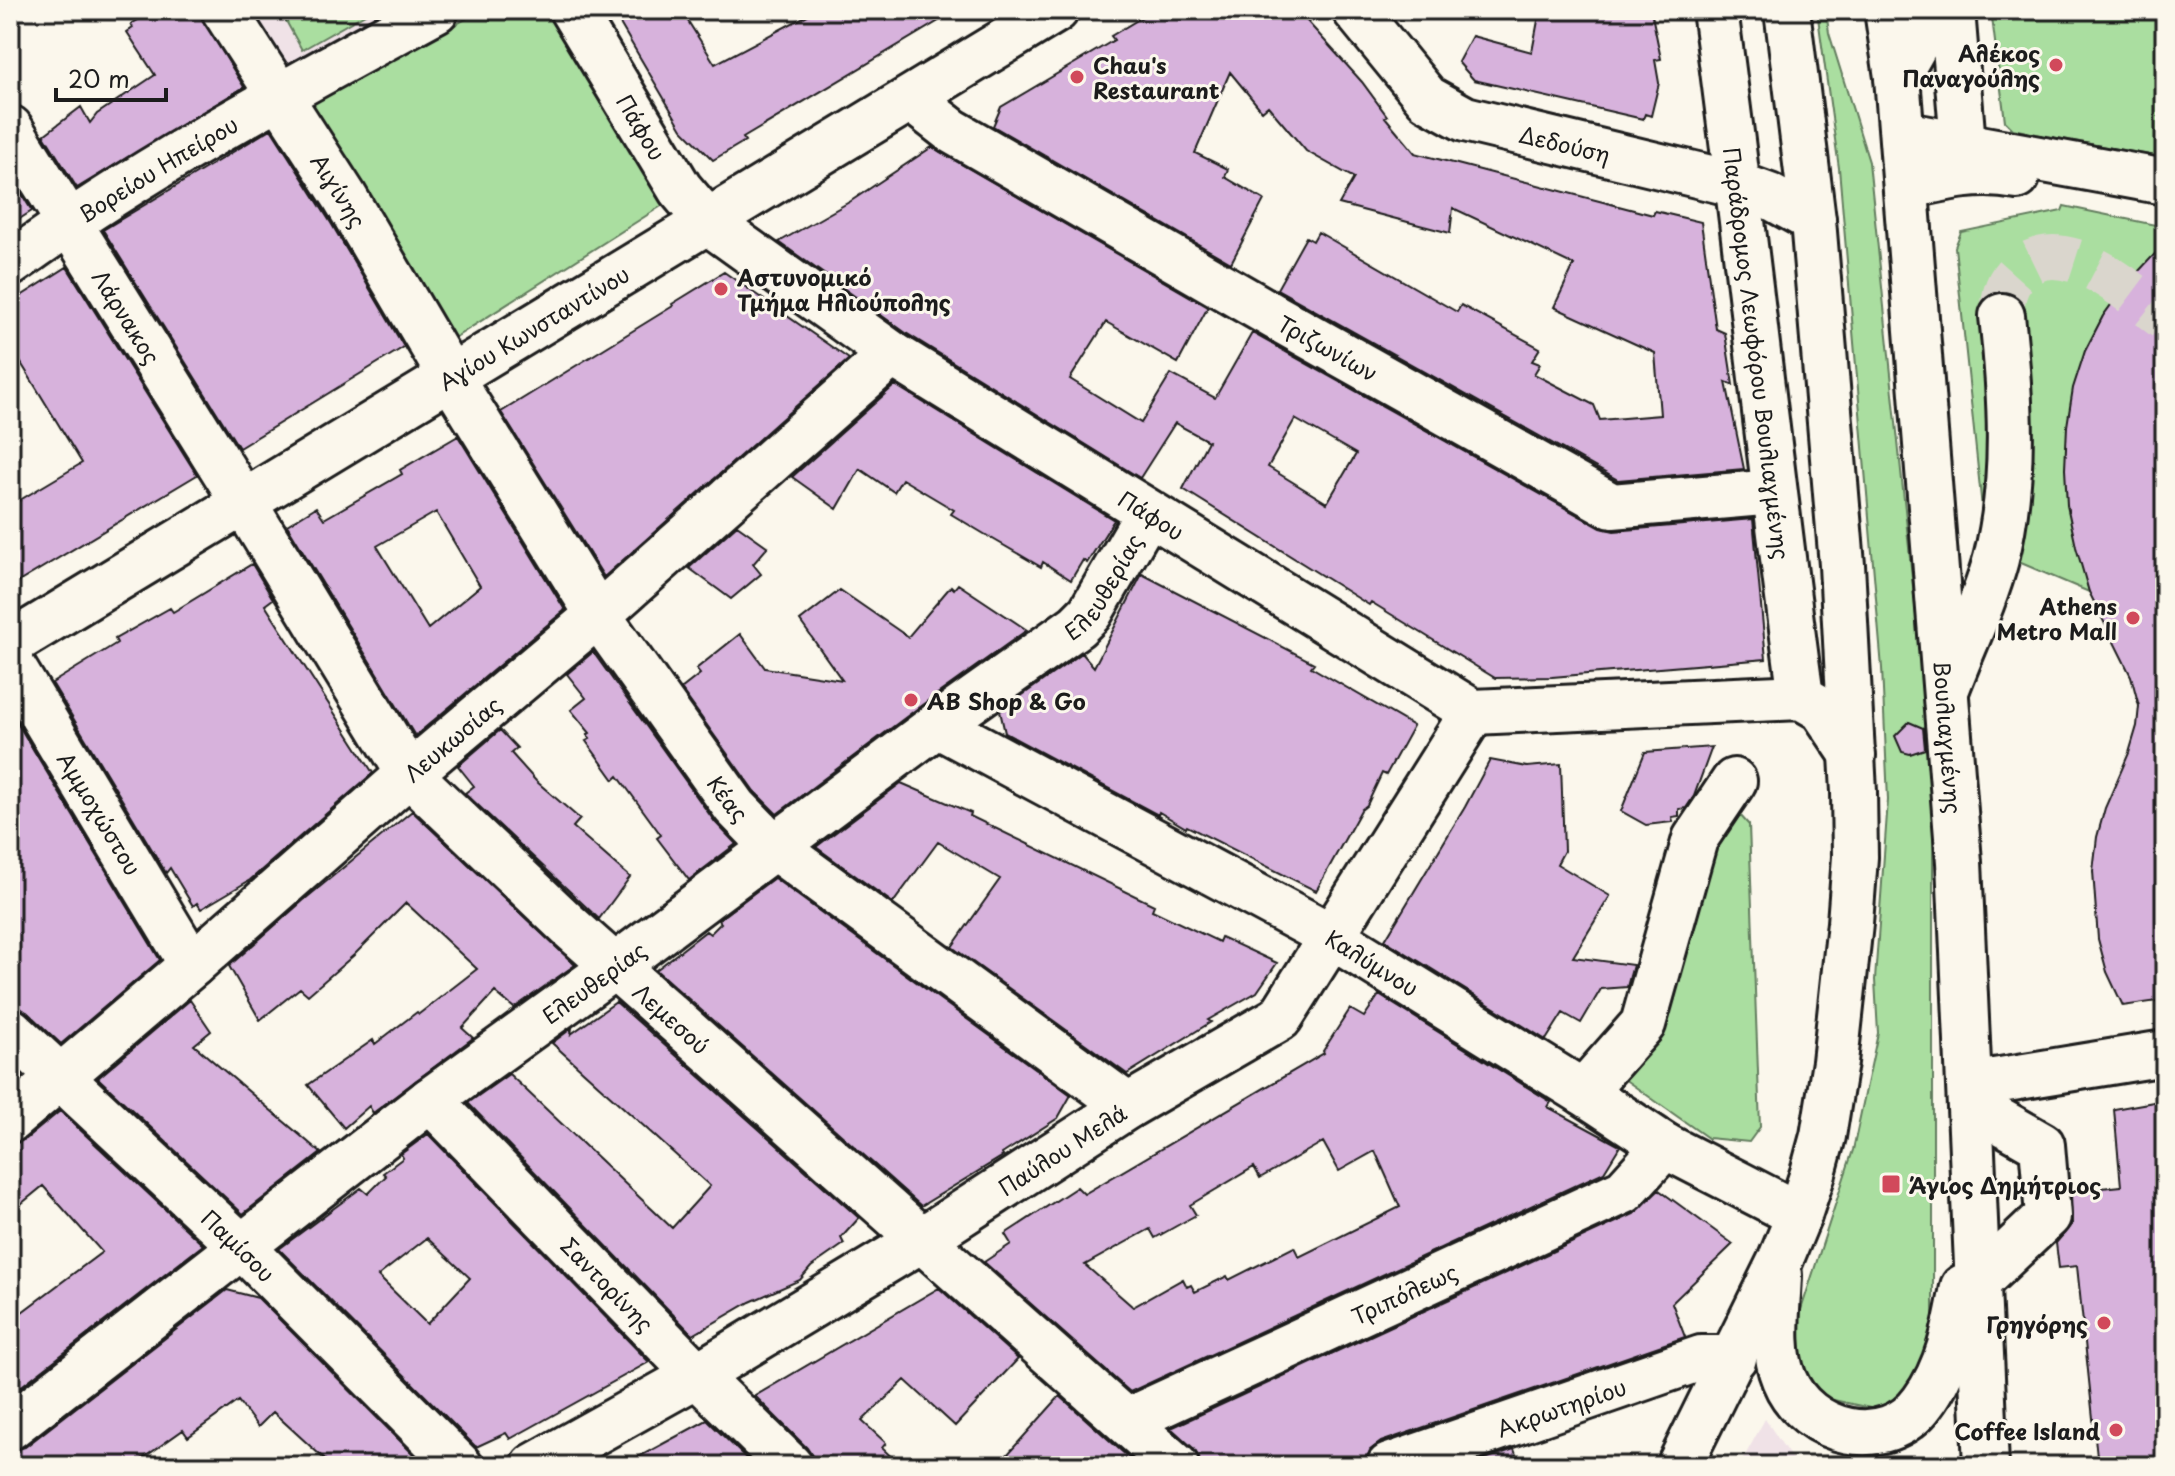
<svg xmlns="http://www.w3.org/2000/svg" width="2175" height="1476" font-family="'Playpen Sans',sans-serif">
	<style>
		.built { fill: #f0e2e7 }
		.green { fill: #aadea0; stroke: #637d5e; stroke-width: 2 }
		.building { fill: #d7b2dc; stroke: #1c1c1c; stroke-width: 2; fill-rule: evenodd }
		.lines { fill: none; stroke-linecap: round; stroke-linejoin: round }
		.minor-tunnel { stroke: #dad6cd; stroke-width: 44; stroke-dasharray: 44 22; stroke-linecap: butt }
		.minor-casing { stroke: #1c1c1c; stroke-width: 50 }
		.major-casing { stroke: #1c1c1c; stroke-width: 50 }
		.minor { stroke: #fbf7ec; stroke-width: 44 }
		.major { stroke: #fbf7ec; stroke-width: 44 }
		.poi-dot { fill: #d1495b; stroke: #fbf7ec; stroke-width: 3 }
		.labels { text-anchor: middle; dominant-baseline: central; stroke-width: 6; stroke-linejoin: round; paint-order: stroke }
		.poi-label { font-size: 22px; font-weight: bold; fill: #1c1c1c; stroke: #fbf7ec; text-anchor: end }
		.street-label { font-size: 22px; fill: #1c1c1c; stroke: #fbf7ec }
	</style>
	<rect width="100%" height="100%" fill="#fbf7ec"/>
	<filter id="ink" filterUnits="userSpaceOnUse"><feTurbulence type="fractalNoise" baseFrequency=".0125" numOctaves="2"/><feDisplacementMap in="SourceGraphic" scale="16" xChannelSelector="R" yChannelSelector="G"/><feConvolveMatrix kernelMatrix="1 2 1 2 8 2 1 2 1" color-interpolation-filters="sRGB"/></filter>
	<g filter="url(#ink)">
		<path class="built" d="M241,10H407L283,80Z
			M1765,1419L1794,1462L1741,1463Z"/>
		<path class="green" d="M280,10H372L302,50Z
			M482,10H550L663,205L451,340L301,109Z
			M1817,10H1826L1829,33L1869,162L1920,654L1933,811V1336L1930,1360L1889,1408H1870L1829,1399L1810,1389L1797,1369L1799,1316L1853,1150L1878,1033L1875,980L1888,800L1882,668L1839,168Z
			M1991,10H2165V158L2031,133L2013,129L2005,121Z
			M2064,206L2165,227V246L2124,287L2103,316L2085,351L2067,504L2089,592L2014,560L1992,401L1985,537L1955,247L1961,232L2062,211Z
			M1739,814L1749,825L1760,1127L1749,1142L1708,1138L1614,1072L1707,850Z"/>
		<path class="building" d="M131,10H197L244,87L77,188L44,135L81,107L90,123L97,114L155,75L127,32L133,28L131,24L138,20Z
			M612,10H681L715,64L817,10H957L743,138L745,141L713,160L682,129Z
			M1154,10H1297L1362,82L1387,116L1385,117L1415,153L1653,215L1655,211L1701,222L1716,329L1725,333L1733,385L1726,382L1744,469L1618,480L1277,289L1306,237L1313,241L1318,232L1457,312L1461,305L1540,348L1532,361L1540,364L1534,374L1594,405L1600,420L1660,415L1655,353L1554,307L1574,265L1453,208L1450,233L1339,204L1354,178L1306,151L1268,106L1262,111L1230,72L1195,153L1228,169L1225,177L1264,200L1231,263L993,126L1001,107L1114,40L1111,36Z
			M1540,10H1651L1661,59L1655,60L1659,83L1651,116L1645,114L1643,119L1474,80L1458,62L1472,36L1532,52Z
			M271,129L331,223L404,347L239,448L103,230Z
			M932,147L1208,307L1178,363L1106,322L1070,379L1141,423L1171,374L1215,398L1252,333L1601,528L1614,531L1753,519L1766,659L1552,677L1495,678L1371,602L1369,605L1183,489L1208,441L1175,423L1140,478L906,333L779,242L851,201ZM1295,419L1356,454L1327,503L1268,467Z
			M10,175L32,211L10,225Z
			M2165,243V1000L2123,1006L2107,972L2098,939L2093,871L2097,837L2105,808L2129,753L2137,726L2139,706L2131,676L2089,592L2076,547L2067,505L2065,469L2067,426L2073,388L2085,351L2103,316L2124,287Z
			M67,267L197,475L10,587V506L82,463L10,345V303Z
			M724,272L849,359L604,577L501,412L673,306L672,304Z
			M895,385L1114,520L1087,563L1083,560L1071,580L1043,562L1041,567L991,538L951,514L954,510L902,479L894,492L860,469L837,509L792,477Z
			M458,436L565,610L415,736L287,525L316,507L324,519L402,474L400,470ZM436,512L480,586L428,629L377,546Z
			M737,525L768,547L753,564L761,574L731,599L689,568Z
			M252,564L273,599L265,605L373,773L250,880L201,909L197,903L193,906L170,868L166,873L52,683L117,643L115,639L170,608L173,612Z
			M1142,574L1314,663L1311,667L1413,726L1386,775L1382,773L1367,805L1361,810L1316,891L1187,826L1186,828L1159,812L1158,815L1005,733L1000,711L1082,653L1094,667Z
			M958,584L1027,630L922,705L777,814L754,791L681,689L700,674L696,669L740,634L765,668L842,680L800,621L840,590L908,637L951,586L954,589Z
			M593,652L715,822L736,844L689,880L657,838L661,835L618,776L614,780L586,741L590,739L587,735L590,733L571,710L586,698L567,674Z
			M10,711L160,960L61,1044L27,1012L10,1006Z
			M1909,722L1923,728L1925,749L1910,754L1902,752L1895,736Z
			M500,730L517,748L511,753L536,781L580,819L573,827L630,877L599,919L465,793L474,786L458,766Z
			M1712,747L1694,796L1686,808L1679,809V816L1672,817L1673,822L1646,825L1621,811L1645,752Z
			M1490,760L1527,767L1561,764L1564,851L1557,864L1610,896L1573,957L1633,965L1627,987L1601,989L1581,1023L1563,1013L1546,1040L1385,940L1465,807Z
			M901,783L971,813L970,816L1154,905L1152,910L1219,942L1221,937L1277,963L1257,992L1208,1020L1211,1022L1127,1074L952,947L1000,879L938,842L893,903L816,847Z
			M412,811L575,965L514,1008L495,992L462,1028L473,1038L373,1113L369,1106L344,1128L308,1085L373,1040L375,1044L417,1012L419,1014L477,969L406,903L354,955L308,995L300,988L260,1020L229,966L305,899Z
			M774,878L1071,1095L1058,1118L1002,1154L1003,1156L921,1206L656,970L706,931L710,934L721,923L718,920Z
			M1379,995L1551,1102L1548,1107L1620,1146L1604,1172L1130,1392L984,1262L1011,1244L1005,1234L1077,1187L1084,1194L1324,1053L1323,1051L1350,1009L1364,1017ZM1323,1142L1339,1171L1375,1151L1400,1207L1299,1257L1294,1247L1229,1280L1227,1276L1195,1292L1191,1285L1187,1287L1183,1279L1133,1307L1085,1265L1150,1229L1155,1238L1196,1215L1190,1205L1254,1167L1260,1178Z
			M190,1000L211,1031L194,1045L321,1153L243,1214L98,1078Z
			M616,1002L859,1218L841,1238L844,1244L811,1267L800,1280L750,1302L693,1335L468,1103L509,1074L672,1228L710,1186L552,1043L572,1028L571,1034Z
			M2165,1100V1466H2098L2077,1266L2059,1268L2056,1243L2072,1224L2071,1191L2121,1186L2114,1109Z
			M60,1111L203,1245L10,1395V1321L102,1252L43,1186L10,1213V1144L26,1139Z
			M428,1134L649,1362L510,1439L506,1433L476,1447L279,1249L361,1188L368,1194L386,1176L383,1173L403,1158L401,1154ZM427,1238L470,1278L427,1324L378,1276Z
			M1659,1190L1733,1244L1672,1303L1685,1337L1381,1442L1370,1450L1365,1466H1200L1199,1457L1193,1448L1171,1428L1634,1214Z
			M939,1288L1018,1359L955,1426L905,1380L862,1421L886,1443L882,1448L901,1466H814V1459L807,1448L755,1396Z
			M227,1290L258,1298L425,1466H332L273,1412L258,1427L238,1401L188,1437L183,1430L132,1466H10V1451L25,1447Z
			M1060,1396L1138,1466H997Z
			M707,1420L754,1466H622Z
			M1514,1449L1520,1466H1465Z"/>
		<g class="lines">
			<path class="minor-tunnel" d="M2002,316C2003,293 2007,277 2028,264C2071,237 2133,295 2165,319"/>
			<defs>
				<g id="minor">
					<path id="s1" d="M224,10L344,196L450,376L598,615L735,807L774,847L1128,1106"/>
					<path id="s2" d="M572,10L680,189L708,222L892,354L1473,712L1801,697L1822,709L1853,755"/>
					<path id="s3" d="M1355,10L1427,98L1465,119L1739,185L1769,196L1813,220"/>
					<path id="s4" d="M1715,10C1746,238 1770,468 1801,697"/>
					<path d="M1952,10L1963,144"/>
					<path id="s5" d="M911,99L952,131L1275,317L1612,506L1774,492"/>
					<path id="s6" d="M10,128L244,503L409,774L569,926L1176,1466"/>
					<path d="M1902,134L2165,182"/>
					<path d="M1906,187C1944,178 1978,169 2017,177"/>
					<path id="s7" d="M10,264C144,167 291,89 436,10"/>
					<path id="s8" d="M10,644L1056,10"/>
					<path id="s9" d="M10,662L192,965"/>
					<path d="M1946,691C1962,648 1984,604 1996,559C2016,479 2011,398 2002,316"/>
					<path id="s10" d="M937,725L1331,936L1583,1092L1665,1146L1799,1215"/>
					<path id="s11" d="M10,1030L242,1247L460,1466"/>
					<path d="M1970,1085L2165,1053"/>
					<path d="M1583,1092L1643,1024L1695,839L1734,781"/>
					<path id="s12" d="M430,1100L697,1375L790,1466"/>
					<path d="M1970,1104L2042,1145L2048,1216L1978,1282"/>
					<path id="s13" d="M10,1120L192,965L409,774L598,615L892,354"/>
					<path id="s14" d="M1126,1421L1624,1191L1665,1146"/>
					<path id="s15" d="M10,1427L430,1100L614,967L937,725L1077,626L1090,613L1148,513"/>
					<path id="s16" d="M534,1466L697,1375L921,1240L1128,1106L1280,1018L1473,712"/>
					<path id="s17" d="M1389,1466L1701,1358H1734"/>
				</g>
				<g id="major">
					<path id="s18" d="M1887,10L1897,77L1959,862L1986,1466"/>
					<path d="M1897,77L1935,10"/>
					<path d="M1779,1275C1778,1308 1771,1348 1784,1379C1806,1434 1886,1454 1923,1402C1948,1369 1956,1326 1963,1287"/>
					<path d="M1679,1466L1780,1261L1799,1215L1813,1173L1823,1136L1835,1062L1850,923L1855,857L1854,792L1842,565L1813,220L1787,10"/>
				</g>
			</defs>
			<use href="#minor" class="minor-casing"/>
			<use href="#major" class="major-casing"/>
			<use href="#minor" class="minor"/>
			<use href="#major" class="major"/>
		</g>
	</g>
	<g class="poi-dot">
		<circle cx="2056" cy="65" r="8"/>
		<circle cx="1077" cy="77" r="8"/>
		<circle cx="721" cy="289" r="8"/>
		<circle cx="2133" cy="618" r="8"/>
		<circle cx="911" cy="700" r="8"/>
		<rect x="1881" y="1174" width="20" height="20" rx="4"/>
		<circle cx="2104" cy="1323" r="8"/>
		<circle cx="2116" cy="1430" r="8"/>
	</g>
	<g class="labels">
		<g class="poi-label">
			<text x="2040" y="52">Αλέκος<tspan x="2040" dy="25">Παναγούλης</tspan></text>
			<text x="1093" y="64" text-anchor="start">Chau's<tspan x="1093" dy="25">Restaurant</tspan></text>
			<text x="737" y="276" text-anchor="start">Αστυνομικό<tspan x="737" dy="25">Τμήμα Ηλιούπολης</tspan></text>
			<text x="2117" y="605">Athens<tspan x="2117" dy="25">Metro Mall</tspan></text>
			<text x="927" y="700" text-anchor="start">ΑΒ Shop &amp; Go</text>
			<text x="1909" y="1184" text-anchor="start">Άγιος Δημήτριος</text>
			<text x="2088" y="1323">Γρηγόρης</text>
			<text x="2100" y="1430">Coffee Island</text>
		</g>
		<g class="street-label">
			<text stroke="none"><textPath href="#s2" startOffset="136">Πάφου</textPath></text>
			<text stroke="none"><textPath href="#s3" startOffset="260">Δεδούση</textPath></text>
			<text stroke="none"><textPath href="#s7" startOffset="176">Βορείου Ηπείρου</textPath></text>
			<text stroke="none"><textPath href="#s1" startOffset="214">Αιγίνης</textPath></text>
			<text stroke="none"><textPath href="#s6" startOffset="222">Λάρνακος</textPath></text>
			<text stroke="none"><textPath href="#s8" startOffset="612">Αγίου Κωνσταντίνου</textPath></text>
			<text stroke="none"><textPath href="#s5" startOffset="486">Τριζωνίων</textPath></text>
			<text stroke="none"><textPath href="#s4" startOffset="346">Παράδρομος Λεωφόρου Βουλιαγμένης</textPath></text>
			<text stroke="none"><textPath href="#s2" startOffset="784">Πάφου</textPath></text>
			<text stroke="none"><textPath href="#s15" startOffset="1382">Ελευθερίας</textPath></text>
			<text stroke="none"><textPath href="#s18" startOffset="730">Βουλιαγμένης</textPath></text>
			<text stroke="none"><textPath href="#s13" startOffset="584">Λευκωσίας</textPath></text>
			<text stroke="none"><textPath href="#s1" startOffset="936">Κέας</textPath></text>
			<text stroke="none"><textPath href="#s9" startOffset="176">Αμμοχώστου</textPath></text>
			<text stroke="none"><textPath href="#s10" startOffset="496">Καλύμνου</textPath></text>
			<text stroke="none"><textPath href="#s15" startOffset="734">Ελευθερίας</textPath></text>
			<text stroke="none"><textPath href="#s6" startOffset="1118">Λεμεσού</textPath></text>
			<text stroke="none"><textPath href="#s16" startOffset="616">Παύλου Μελά</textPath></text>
			<text stroke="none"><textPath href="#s11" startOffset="314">Παμίσου</textPath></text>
			<text stroke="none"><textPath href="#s12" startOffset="256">Σαντορίνης</textPath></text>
			<text stroke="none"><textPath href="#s14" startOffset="306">Τριπόλεως</textPath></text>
			<text stroke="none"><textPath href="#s17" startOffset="182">Ακρωτηρίου</textPath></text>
		</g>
	</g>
	<rect width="2175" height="1476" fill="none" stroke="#fbf7ec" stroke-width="40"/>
	<rect x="20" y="20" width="2135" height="1436" fill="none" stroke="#1c1c1c" stroke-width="3" filter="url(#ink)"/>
	<path d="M56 88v12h110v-12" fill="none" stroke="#1c1c1c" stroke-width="4"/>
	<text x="68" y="88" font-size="24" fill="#1c1c1c" stroke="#fbf7ec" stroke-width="6" paint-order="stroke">20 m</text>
</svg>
